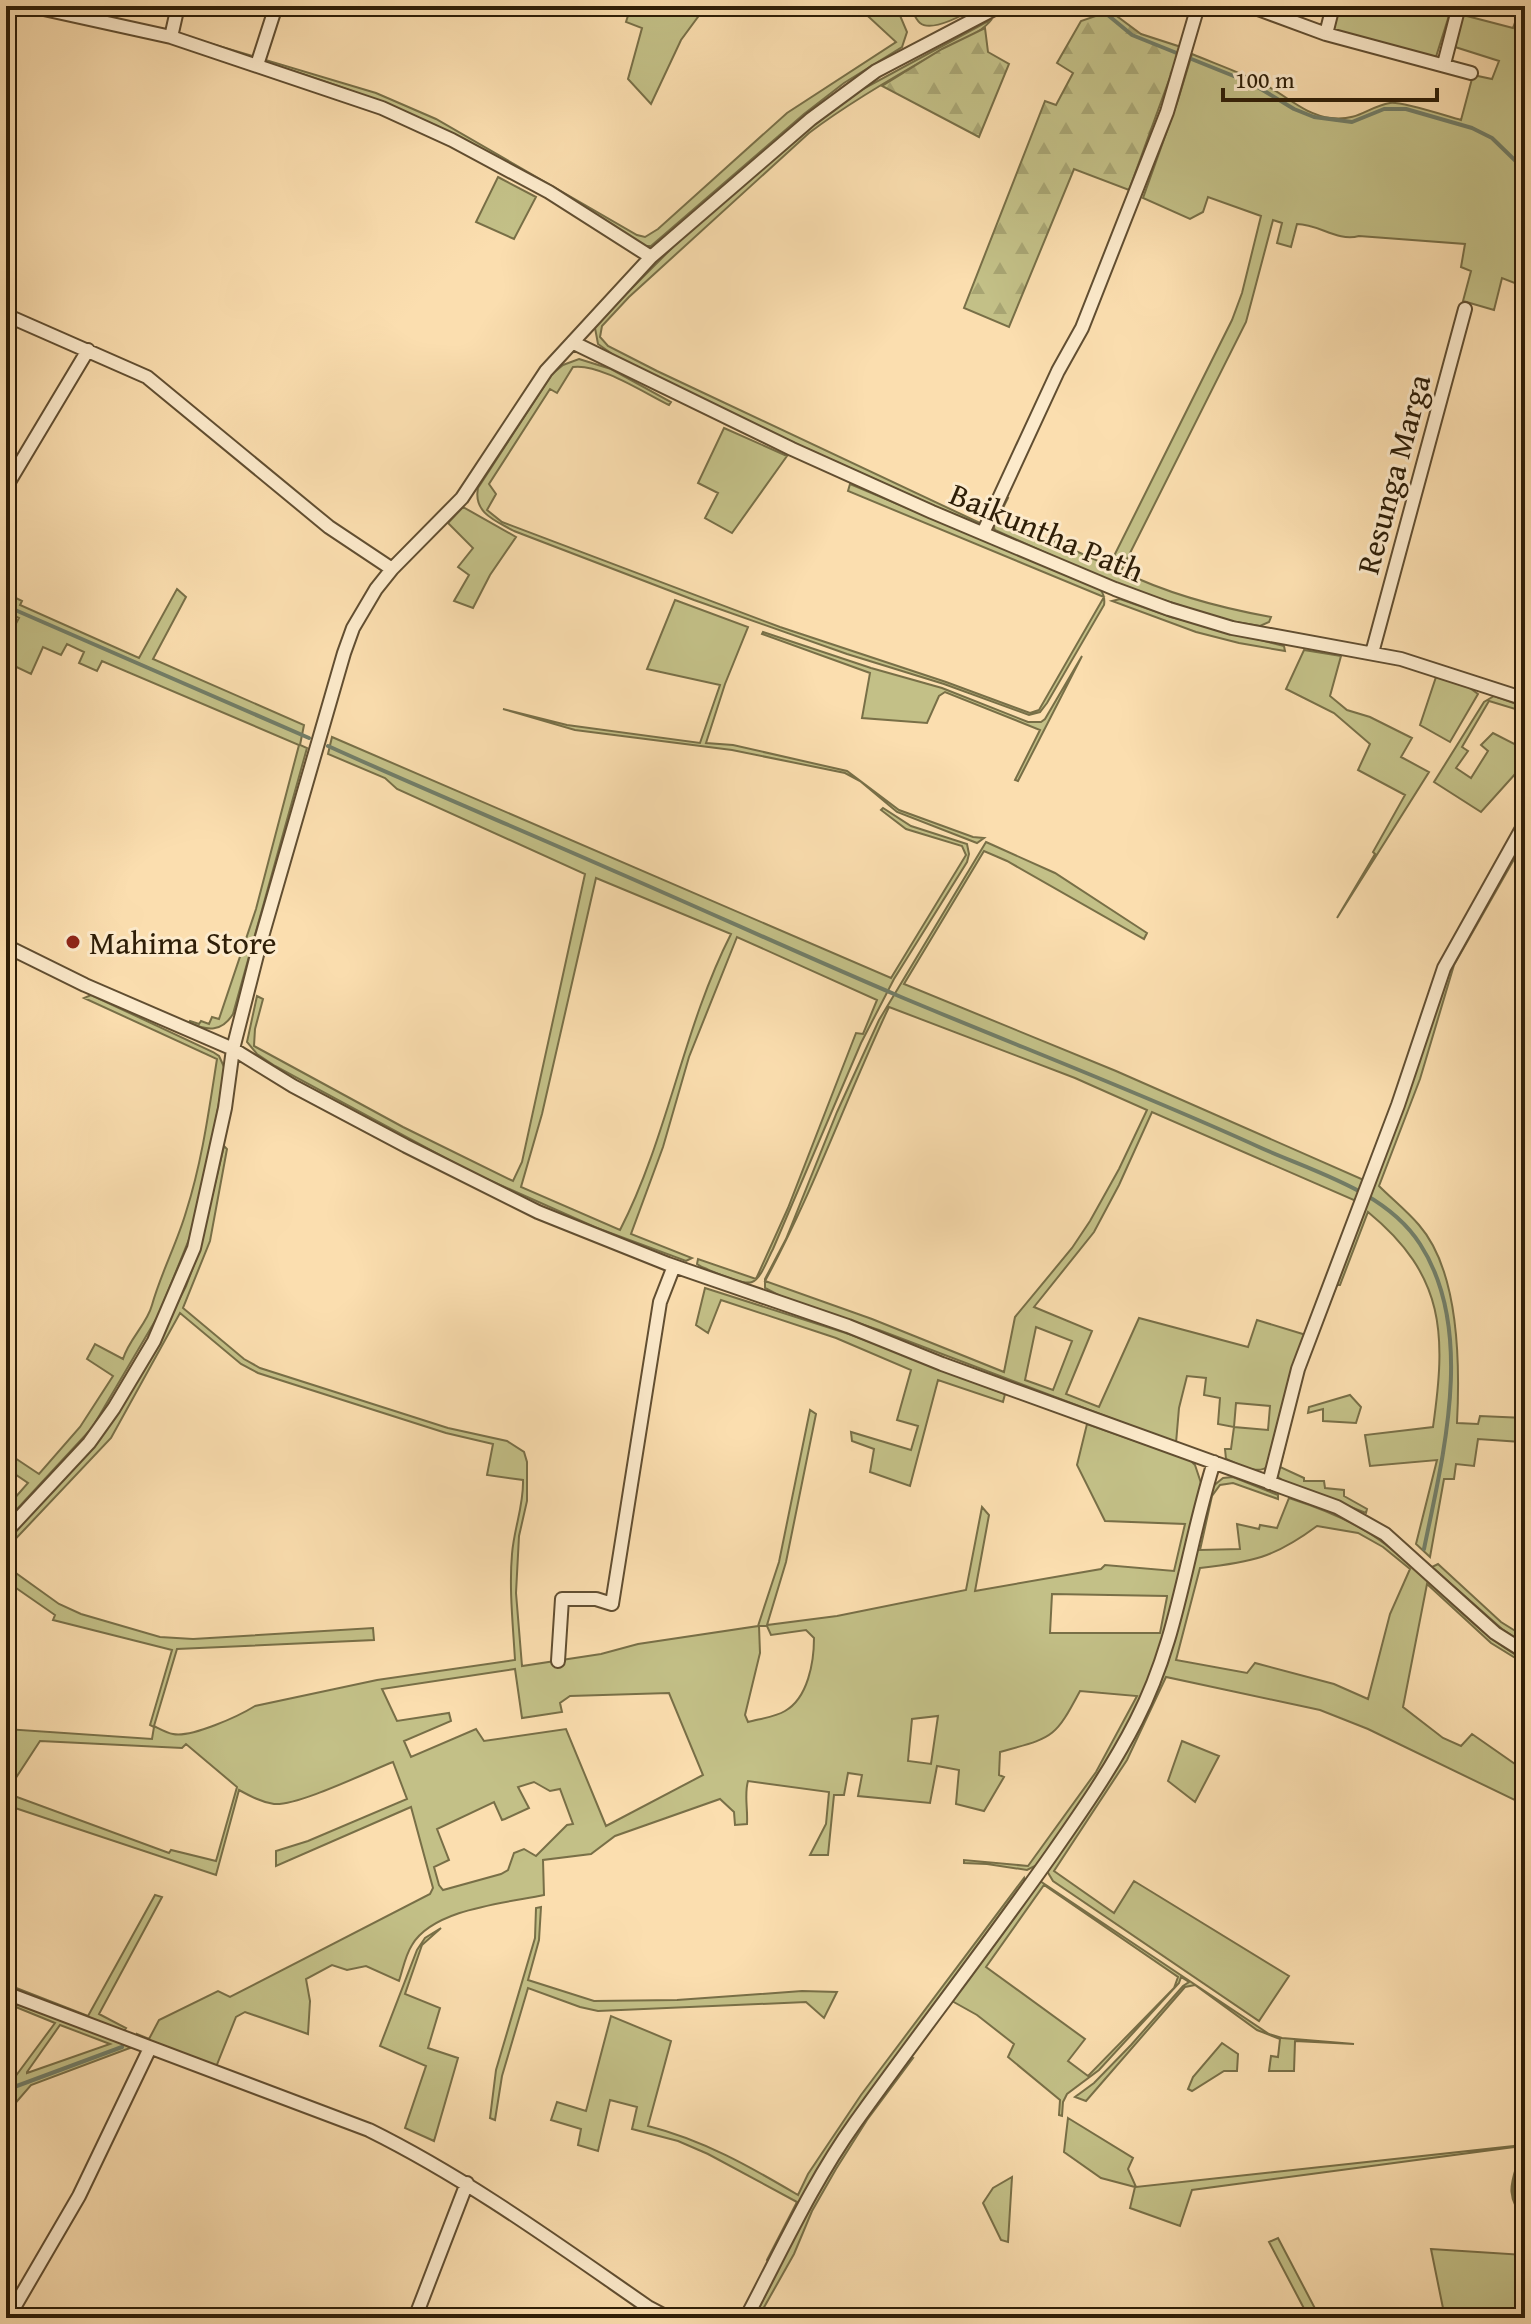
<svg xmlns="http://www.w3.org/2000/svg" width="1531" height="2324" font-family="'Gentium Book Plus',serif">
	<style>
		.green { fill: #c3c087; stroke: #786f47; stroke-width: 2; fill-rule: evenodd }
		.forest { fill: url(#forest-firs); stroke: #786f47; stroke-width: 2 }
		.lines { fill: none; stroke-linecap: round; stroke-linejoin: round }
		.stream { stroke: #727d67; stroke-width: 4 }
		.street-casing { stroke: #614e31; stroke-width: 16 }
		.street { stroke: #fceacb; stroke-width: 12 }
		.poi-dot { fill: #8f2418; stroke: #fceacb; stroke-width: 3 }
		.labels { text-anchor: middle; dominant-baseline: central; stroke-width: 6; stroke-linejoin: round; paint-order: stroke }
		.street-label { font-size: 32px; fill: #2e1e07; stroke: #fceacb }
		.poi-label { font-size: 32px; fill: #2e1e07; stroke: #fceacb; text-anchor: start }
	</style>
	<defs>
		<pattern id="forest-firs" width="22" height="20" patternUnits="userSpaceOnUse" patternTransform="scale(2)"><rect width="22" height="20" fill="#c3c087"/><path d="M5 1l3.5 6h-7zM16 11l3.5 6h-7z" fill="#a8a573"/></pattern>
	</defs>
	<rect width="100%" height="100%" fill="#fbdeaf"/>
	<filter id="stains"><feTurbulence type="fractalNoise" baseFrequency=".0025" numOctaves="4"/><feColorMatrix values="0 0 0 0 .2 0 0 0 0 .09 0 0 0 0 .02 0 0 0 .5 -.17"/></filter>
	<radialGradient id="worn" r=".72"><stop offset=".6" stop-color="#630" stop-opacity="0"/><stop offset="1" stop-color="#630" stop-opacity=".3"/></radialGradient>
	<path class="green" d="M631,6H706L681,40L651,104L628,79L642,28L626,22Z
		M857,6H896L907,32L902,47L844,83L804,114L651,246H645C576,202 506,159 432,124C359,89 278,67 202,41L376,93L436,119L637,235L645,237L658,229L787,113L896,42Z
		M910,6H979C967,13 932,33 920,23C915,19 913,11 910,6Z
		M1338,6H1452L1435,60L1332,34Z
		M1521,6H1525V287L1502,278L1494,310L1463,301L1471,271L1461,267L1465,244L1359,236C1337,242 1319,224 1297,224L1291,247L1277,243L1282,223L1273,220L1246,322L1121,571C1168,594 1221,608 1271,617L1269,622L1260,626L1224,620L1115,584L995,530L992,523L1003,495L1008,498L997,520L1001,525L1043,542L1047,538L1109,566L1232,320L1242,293L1261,216L1208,197L1203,212L1190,219L1143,198L1178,100L1192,54C1216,64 1242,73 1265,85C1287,96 1305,115 1331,118C1360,121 1367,107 1390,103C1401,101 1446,116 1461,120L1473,75L1492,79L1499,61L1452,46L1463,15L1513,28Z
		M992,19C980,35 957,41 940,51C895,76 850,102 809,133L629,297L602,326L600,337L608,346L657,371L982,524L970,522L763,429L625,363L598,344L595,328L601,319L684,236L810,126L850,96Z
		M498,177L536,197L514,239L476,222Z
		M579,359L611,369L671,402L669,405C646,394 599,363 573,367L557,393L550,389L489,484L496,494L487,510L502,522L780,627L946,682L1030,713L1039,710L1104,597L848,491L850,484L1100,589C1104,594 1105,599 1104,605L1047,703L1040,712L1029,715L944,684L847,654L694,600L514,531C496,521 473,513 478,488L552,374L563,365Z
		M724,428L787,456L732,533L705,518L718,493L698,483Z
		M463,507L516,537L490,575L473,608L454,601L469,575L458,567L473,548L448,523Z
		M177,589L186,597L153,659L304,725L300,745L307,748L233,1014C222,1032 208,1031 189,1023L190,1021L199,1024L201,1021L209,1024L212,1017L219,1019L256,909L299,745L102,661L97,671L79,663L84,652L67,644L61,655L43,647L31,674L6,662V642L19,618L6,612V593L22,601L20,605L139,658Z
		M1120,599L1171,617L1284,646L1285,651L1239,643L1196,632L1112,601Z
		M675,600L748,627L725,684L706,743L733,745L847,771L899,810L973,837L984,838L977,843L897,812L860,781L845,773L732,750L575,730L503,709L567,725L700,743L720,685L647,669Z
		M763,632L871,668L942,688L1028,722H1041L1045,719L1082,656L1018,781L1015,780L1040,730L945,692L939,696L927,723L862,718L870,673L762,634Z
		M1304,650L1341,656L1330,696L1347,710L1370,717L1412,738L1401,757L1429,772L1337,918L1375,854L1373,852L1405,795L1358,770L1370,744L1334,713L1286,689Z
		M1436,677L1467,686L1478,694L1450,742L1420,725Z
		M1494,696L1525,707V712L1489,701L1462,747L1468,751L1456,768L1471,778L1488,751L1481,745L1493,733L1520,747L1525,737V763L1481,812L1434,782L1484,702Z
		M332,737L891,978L966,855L962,846L906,829L881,810L883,808L911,826L967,844L969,854L967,862L894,979L861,1043L773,1249C768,1258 761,1279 752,1282C743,1286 712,1271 702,1267L697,1264L698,1259L756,1279L788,1208L856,1033L863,1034L877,1000L737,937L689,1057L663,1147L631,1234L692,1258L686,1261L597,1228L471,1172L275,1066L257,1054L247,1042L257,996L263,999L255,1029L254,1046L403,1127L513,1181L522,1162L585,874L397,789L385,778L328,754ZM596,878L731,934C683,1028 668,1137 620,1230L521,1187L542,1114Z
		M1525,832V840L1454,965L1420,1079L1379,1186C1392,1199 1407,1211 1419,1225C1460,1272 1460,1365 1457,1423L1478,1424L1480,1416L1525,1418V1460H1520L1521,1442L1478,1439L1474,1466L1456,1464L1454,1479H1444L1430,1557L1416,1544L1437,1460L1370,1466L1365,1435L1433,1427C1446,1335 1446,1276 1368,1212L1340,1285H1337L1304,1367L1280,1467L1304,1478V1481H1324L1325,1488L1344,1490V1496L1367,1509L1366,1513L1283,1481L1277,1476L1276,1471L1288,1413L1302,1365L1364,1209L1421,1052L1442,983L1457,951Z
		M986,842L1055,873L1147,933L1144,939L1007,861L984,851L904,984L1116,1071L1366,1181L1356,1201L1152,1112L1119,1185L1094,1232L1034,1307L1092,1331L1066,1394L1099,1407L1139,1318L1248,1347L1257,1320L1306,1335L1269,1466C1256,1476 1239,1464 1226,1459L1225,1449H1231L1234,1427L1218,1424L1220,1398L1204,1395L1206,1378L1187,1376L1179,1408L1176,1443L879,1330L788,1300L765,1288V1279L786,1239L837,1112L879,1020ZM889,1007L1075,1078L1147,1110L1119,1169L1090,1221L1072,1248L1015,1317L1004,1372L872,1319L765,1281C813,1193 846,1098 889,1007ZM1036,1327L1072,1341L1053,1390L1025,1380ZM1236,1403L1270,1406L1268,1430L1234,1427Z
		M91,995L213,1052L219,1056L225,1069L204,1187L190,1237L158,1316L92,1428L6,1521V1508L28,1483L6,1468V1452L39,1474L80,1427L113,1376L87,1359L95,1344L123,1359C129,1339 147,1324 152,1305C161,1273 177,1243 186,1212C202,1162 209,1110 217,1059L84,998Z
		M224,1146L227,1149L210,1241L183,1308L244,1359L260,1368L448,1428L507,1441L524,1452L527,1462V1501L519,1536L516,1593L522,1666L601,1654L638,1644L758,1626L779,1562L810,1410L816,1414L786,1562L767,1625L837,1616L966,1590L982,1507L989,1515L975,1591L1101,1569L1105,1565L1174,1571L1185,1524L1105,1521L1077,1465L1087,1424L1190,1460L1195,1465L1201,1483C1187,1542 1176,1604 1156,1662C1130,1735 1081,1800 1039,1864L1027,1870L987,1864L964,1863V1860L1028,1866L1096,1772L1137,1696L1080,1691C1054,1740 1053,1737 1000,1752L999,1775L1004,1777L984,1811L956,1804L959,1770L937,1766L930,1803L858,1796L862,1775L848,1773L844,1795H834L828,1855H810L826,1824L829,1792L748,1781C744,1795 748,1808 747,1824L735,1825L734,1812L720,1799L615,1836L591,1854L543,1860L544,1895C505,1903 433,1909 412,1945C405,1956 403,1969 399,1981L366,1966L347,1970L332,1965L306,1979L310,2001L308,2034L245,2012L236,2017L216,2067L137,2038V2034L149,2039L159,2020L218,1991L230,1997L430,1894L433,1888L411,1807L276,1866V1851L308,1841L407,1799L393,1762C367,1772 298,1806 274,1804C261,1802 250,1796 239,1790L216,1875L6,1805V1747L12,1737L6,1736V1729L152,1739L154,1727L150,1725L172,1650L53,1620L55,1615L6,1581V1566L59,1604L81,1614L160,1637L193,1639L373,1628L374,1640L177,1649L154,1726C160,1729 167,1733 173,1734C191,1738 239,1716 255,1706L377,1680L515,1660C513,1625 509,1589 512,1554C514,1528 524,1505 523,1480L487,1475L493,1444L446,1433L258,1373L241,1364L180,1313L111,1438L6,1549V1541L23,1521L94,1446L154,1349L186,1286L198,1254ZM1052,1594L1167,1596V1597L1160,1633H1050ZM759,1626H767L771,1635L806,1630L814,1638C814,1662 808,1698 785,1711C775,1717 759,1719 748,1722L745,1715L760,1653ZM515,1669L522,1718L562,1712L560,1703L570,1696L669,1693L703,1775L606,1826L566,1729L484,1741L476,1729L411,1757L404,1741L451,1721L449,1713L397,1721L382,1689ZM938,1716L931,1764L908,1761L912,1719ZM40,1741L182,1748L186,1744L237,1787L216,1861L171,1850L169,1853L6,1793ZM534,1782L550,1791L560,1789L573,1824L567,1825L536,1856L524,1849L514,1853L508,1870L501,1874L443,1890L439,1885L434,1867L449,1860L437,1829L494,1802L502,1820L505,1819L529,1808L518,1787Z
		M705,1288L852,1335L1005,1394L1003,1402L938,1380L910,1486L870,1472L874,1449L852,1441L851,1432L911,1450L918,1426L897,1420L911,1370L836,1338L721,1300L708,1333L696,1325Z
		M1350,1395L1361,1407L1356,1423L1323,1421V1409L1308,1413L1309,1407Z
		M1233,1477L1278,1495V1499L1233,1483L1220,1485L1212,1496L1200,1550L1240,1549L1237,1524L1259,1529L1260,1525L1277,1528L1289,1498C1320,1508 1352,1520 1378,1539C1430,1575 1469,1630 1525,1660V1664L1491,1643L1427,1584L1403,1707L1443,1738L1461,1746L1472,1734L1525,1771V1805L1368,1729L1320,1710L1166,1677L1127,1760L1054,1871L1114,1913L1134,1881L1289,1976L1259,2021L1053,1881L1047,1871L1162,1674L1184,1605L1212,1487L1223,1478ZM1317,1526L1358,1533L1383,1547L1410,1569L1390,1614L1368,1699L1334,1684L1255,1663L1247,1673L1176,1660L1200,1568C1252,1562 1274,1558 1317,1526Z
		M1438,1564L1501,1622L1525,1637V1644L1502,1629L1432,1567Z
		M1182,1741L1219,1756L1195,1802L1168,1781Z
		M1024,1878L1025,1885L845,2127L816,2172L770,2262L767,2260L797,2202L708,2154L678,2141L632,2129L637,2107L610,2100L598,2151L578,2145L581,2129L551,2120L557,2102L586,2111L611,2016L671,2041L648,2126C703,2140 749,2166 798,2195L808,2174L861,2095Z
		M1040,1881L1269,2034L1282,2038L1354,2044L1295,2041L1294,2071H1269L1271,2056L1278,2057L1280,2039L1257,2030L1195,1985L1185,1987L1086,2101L1075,2097L1094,2083L1131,2045L1183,1986L1189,1982L1181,1977L1179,1983L1099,2070L1067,2094L1063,2102L1062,2116L1059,2115L1060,2100L1008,2057L1014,2044L977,2015L952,2001ZM1044,1885L1178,1977L1174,1988L1088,2076L1068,2061L1085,2039L986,1967Z
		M155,1895L162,1897L99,2014L126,2028L123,2032L6,1989V1984L88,2016Z
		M541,1907L539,1940L528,1980L594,2001L677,2000L802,1991L837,1992L824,2018L806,2002L598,2011L580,2007L528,1988L502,2076L495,2120L490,2118L496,2070L535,1938L536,1908Z
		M441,1928L422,1945L405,1994L440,2008L428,2048L458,2058L434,2141L405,2128L426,2066L380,2046L417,1950L425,1938Z
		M6,1997L120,2041L130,2048L31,2085L6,2114V2080L15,2077L55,2023L6,2003ZM60,2025L110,2044L27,2073V2072Z
		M1222,2043L1238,2054L1237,2071H1224L1192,2091L1188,2089L1193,2077Z
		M910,2057L913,2058L867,2120L836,2169L812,2211L794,2254L758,2318H754L808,2210L864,2117Z
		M1068,2118L1133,2158L1128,2169L1136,2187L1523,2145L1525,2133C1525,2154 1509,2176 1514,2197C1516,2205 1523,2212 1525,2220C1500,2190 1516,2177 1522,2146L1192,2190L1180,2226L1130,2208L1135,2187L1101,2178L1064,2152Z
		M1012,2177L1008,2242L1001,2240L983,2203L993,2188Z
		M1278,2238L1320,2318H1309L1269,2242Z
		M1431,2249L1524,2255L1525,2252L1524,2318H1445Z"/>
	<path class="forest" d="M1110,11L1141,34L1181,47L1129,190L1074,169L1009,327L964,308L1045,101L1056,105L1073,73L1057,63L1081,21Z
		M985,28L988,52L1009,64L979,137L882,86L942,49Z"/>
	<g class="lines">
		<path class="stream" d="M1097,6L1132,35L1251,83L1294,109L1314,117L1352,122L1384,109H1406L1472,128L1492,138L1525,170
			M6,606L309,738
			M328,746C425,790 524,831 621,874C715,915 807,957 901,997C1020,1047 1141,1093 1259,1147C1314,1172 1386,1191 1420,1244C1476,1330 1443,1456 1424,1549
			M6,2090L122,2047"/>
		<defs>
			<path id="street" d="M30,6L171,37L382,108L452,140L549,192L651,257
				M1250,6L1326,34L1471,73
				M1326,34L1333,6
				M171,37L178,6
				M1444,64L1459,6
				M257,65L276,6
				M6,315L147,377L329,527L392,569
				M574,343L792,449L932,512L1115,589L1169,609L1232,628L1401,659L1525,699
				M6,487L88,350
				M983,533L1058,371L1082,328L1167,112L1198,6
				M1372,653L1465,309
				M6,946L85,985L233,1049L293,1086L406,1146L538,1212L668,1264L848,1326L942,1364L1337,1507L1385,1534L1495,1633L1525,1652
				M1269,1483L1298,1369L1398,1105L1444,968L1525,823
				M6,1532L89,1443L114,1408L154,1341L194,1248L225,1108L233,1049L259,947L344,653L353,628L376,589L392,569L462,498L546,371L651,257L811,119L876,71L1000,6
				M558,1661L562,1599H596L612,1604L660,1302L674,1266
				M6,1993L369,2130C468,2179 557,2244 648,2307L669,2318
				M8,2318L79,2196L150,2048
				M415,2318L467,2183
				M746,2318C781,2252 812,2183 855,2123C920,2032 988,1945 1052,1854C1082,1811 1112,1768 1136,1721C1179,1638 1186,1550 1214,1462"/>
		</defs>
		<use href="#street" class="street-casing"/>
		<use href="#street" class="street"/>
	</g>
	<circle class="poi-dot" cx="73" cy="942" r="8"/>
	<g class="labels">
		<g class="street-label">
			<text transform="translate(1393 474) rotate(-75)">Resunga Marga</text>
			<text transform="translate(1047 532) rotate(23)">Baikuntha Path</text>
		</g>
		<g class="poi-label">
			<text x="89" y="942">Mahima Store</text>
		</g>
	</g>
	<rect width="1531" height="2324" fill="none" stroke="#fbdeaf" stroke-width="32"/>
	<rect x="8" y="8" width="1515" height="2308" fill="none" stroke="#2e1e07" stroke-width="4"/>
	<rect x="16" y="16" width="1499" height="2292" fill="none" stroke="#2e1e07" stroke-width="2"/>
	<path d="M1223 88v12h214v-12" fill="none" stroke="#2e1e07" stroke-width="4"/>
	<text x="1235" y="88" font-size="24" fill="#2e1e07" stroke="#fceacb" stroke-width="6" paint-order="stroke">100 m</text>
	<rect width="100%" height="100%" filter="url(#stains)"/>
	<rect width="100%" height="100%" fill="url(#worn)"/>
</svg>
